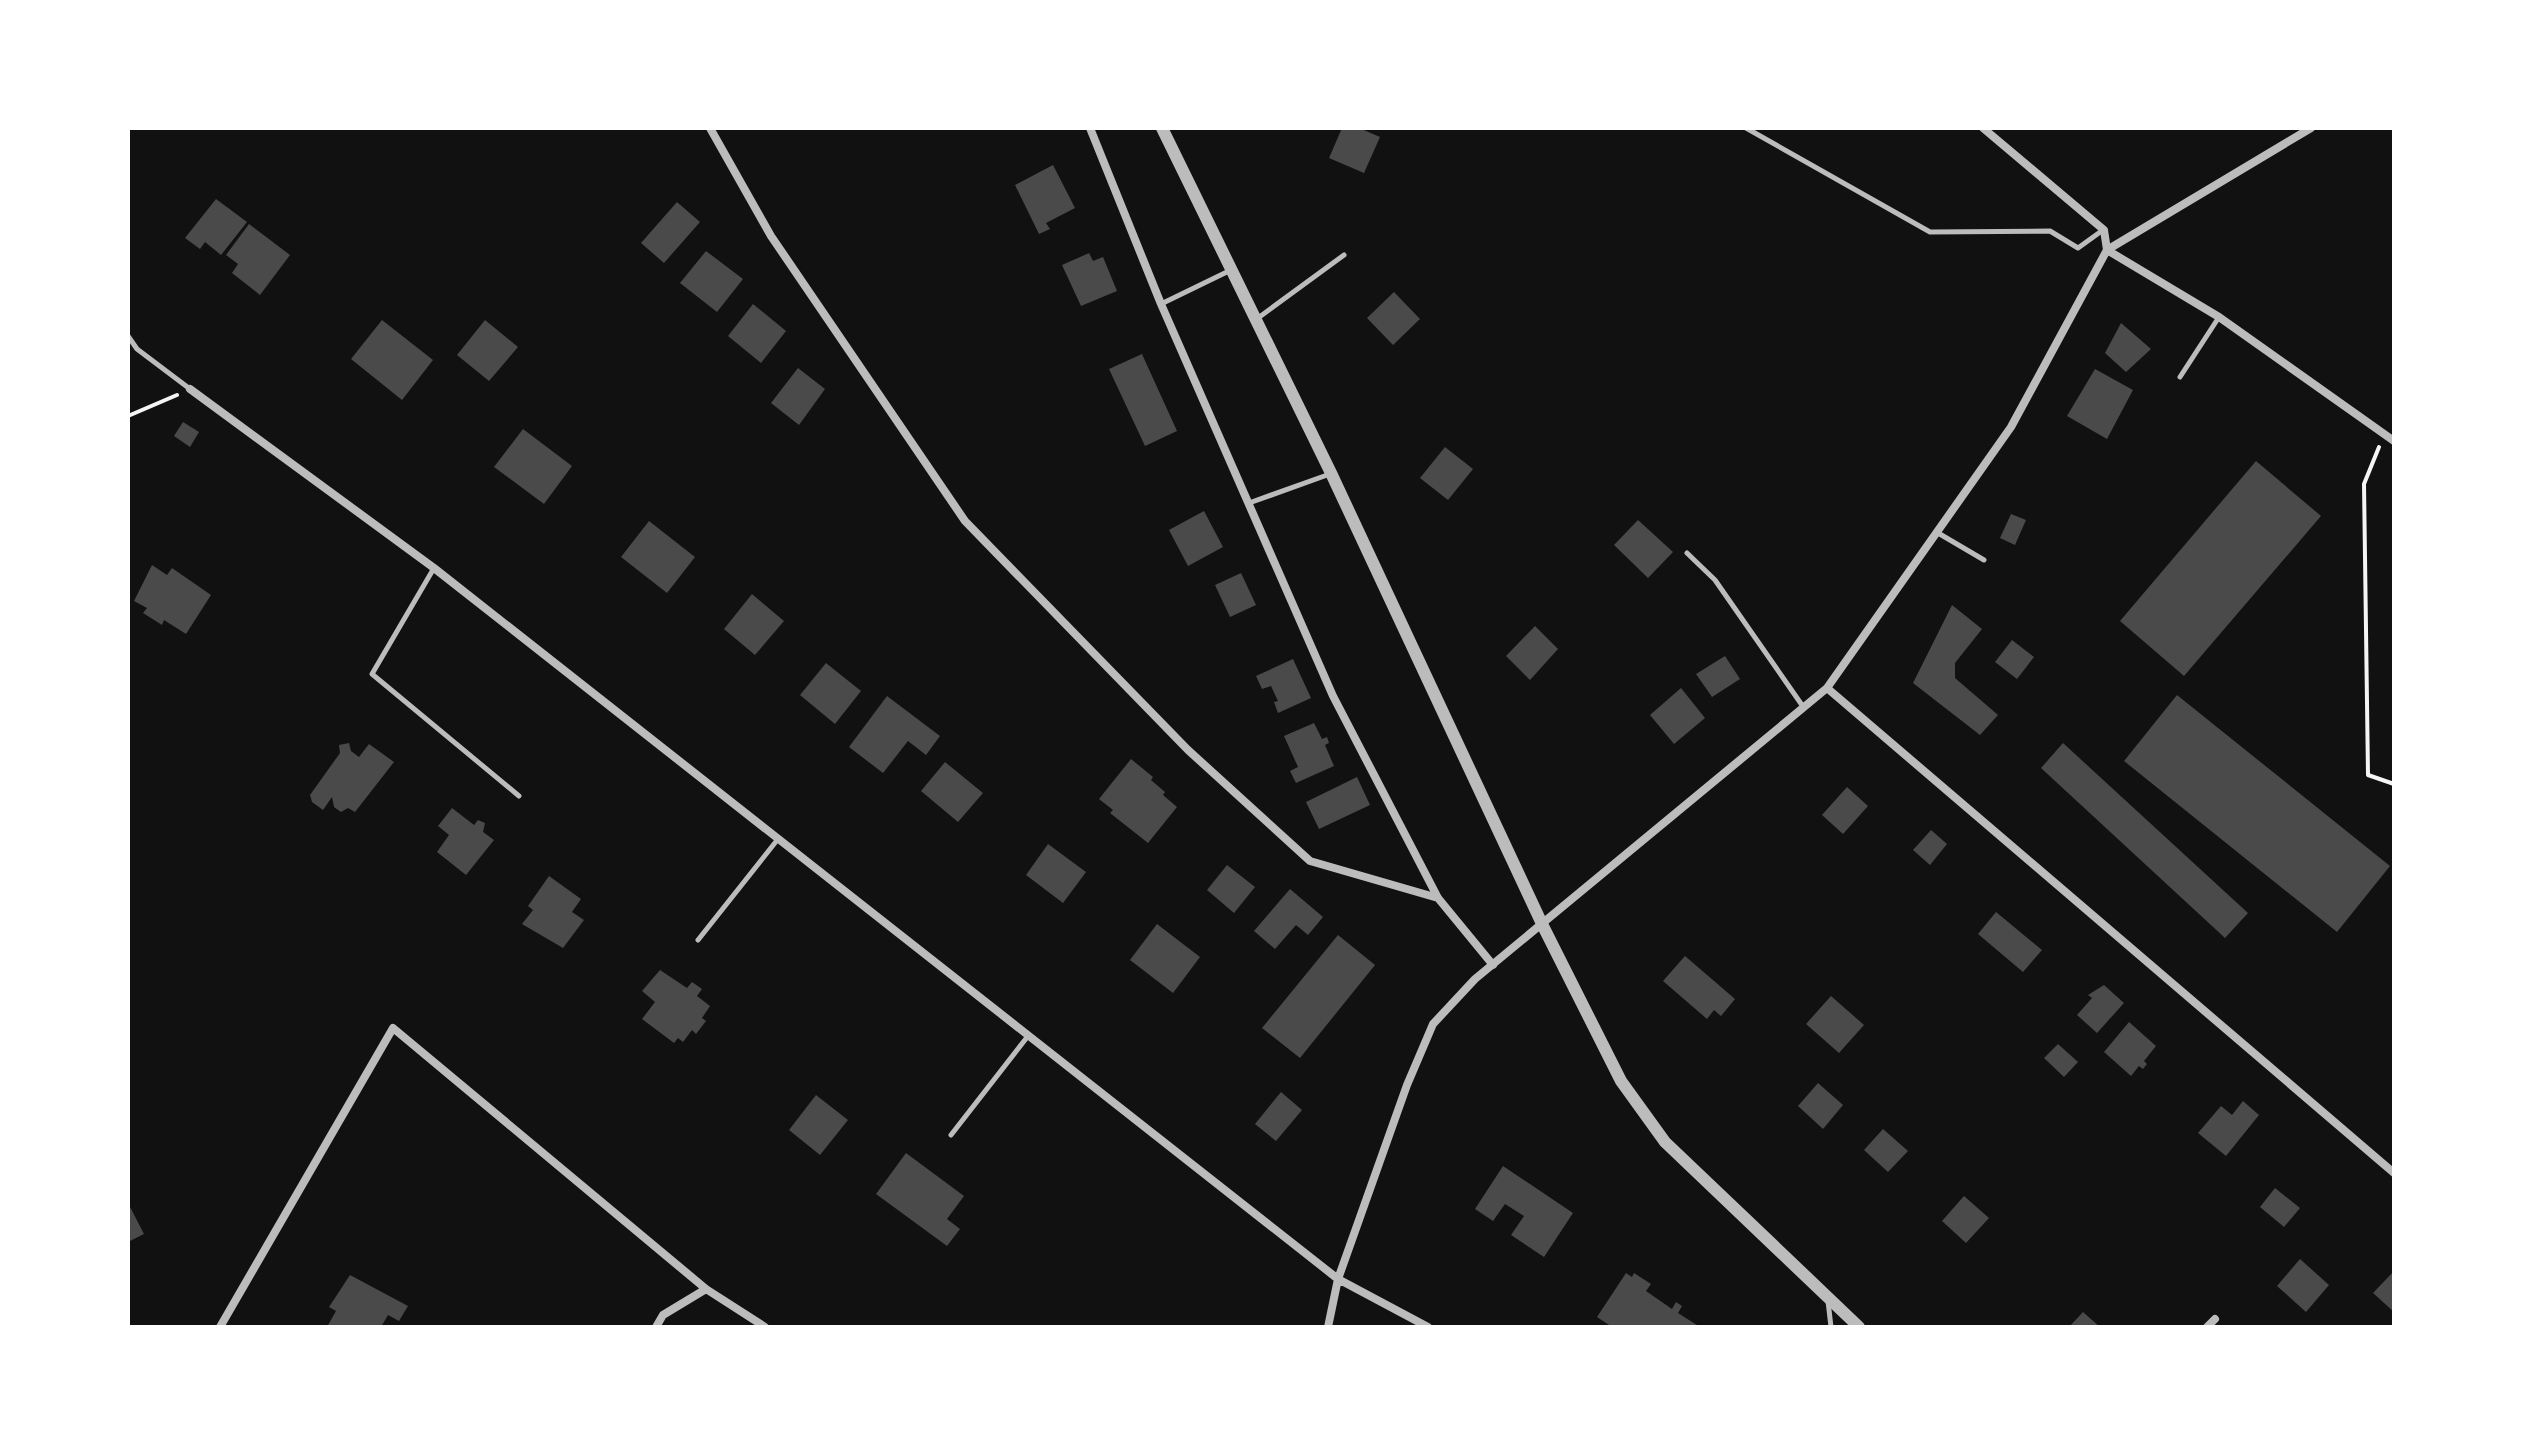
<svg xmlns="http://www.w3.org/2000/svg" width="2522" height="1455" font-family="'Source Sans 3',sans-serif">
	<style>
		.building { fill: #4a4a4a }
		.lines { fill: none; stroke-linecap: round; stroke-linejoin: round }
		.path { stroke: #f5f5f5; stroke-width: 4 }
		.service { stroke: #bcbcbc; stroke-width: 5 }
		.minor { stroke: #bcbcbc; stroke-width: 8 }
		.tertiary { stroke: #bcbcbc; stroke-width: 12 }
	</style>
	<rect width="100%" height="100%" fill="#111"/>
	<path class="building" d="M1342,128H1359L1380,137L1364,173L1329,158Z
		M1053,165L1075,208L1046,223L1050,229L1039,234L1015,185Z
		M216,199L247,222L221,255L205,242L200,249L185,238Z
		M677,202L700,222L664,263L641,243Z
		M249,224L290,255L260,295L232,273L238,264L226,255Z
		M706,251L743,279L717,312L680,283Z
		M1089,253L1093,261L1103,257L1117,291L1081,306L1062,265Z
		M1394,292L1420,319L1393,345L1367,318Z
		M753,304L786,331L761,363L728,336Z
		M382,320L433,360L402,400L351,359Z
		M485,320L518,347L489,381L457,355Z
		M2121,323L2151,349L2126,372L2105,353Z
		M1142,354L1177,431L1145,446L1109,369Z
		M798,368L825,389L799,425L771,403Z
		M2095,369L2133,390L2107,439L2067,416Z
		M183,422L199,432L190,447L174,436Z
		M523,429L572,466L544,504L494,467Z
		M1445,447L1473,469L1448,500L1420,478Z
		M2256,461L2321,516L2184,676L2120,621Z
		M1204,511L1223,547L1188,566L1169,530Z
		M2011,514L2026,520L2015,545L2000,538Z
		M1638,520L1673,552L1648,578L1614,545Z
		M649,521L695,557L667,593L621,557Z
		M152,565L167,575L172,568L211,595L186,634L164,620L162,625L143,613L147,608L134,601Z
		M1241,573L1256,605L1230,617L1215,585Z
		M752,594L784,621L755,655L724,629Z
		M1952,605L1982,629L1955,663V678L1998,715L1980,735L1913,683Z
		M1535,626L1558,649L1530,680L1506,656Z
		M2012,640L2034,657L2017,679L1995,662Z
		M1725,656L1740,679L1712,697L1696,674Z
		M1293,659L1311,698L1278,713L1274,702L1278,701L1271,686L1262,689L1256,676Z
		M826,663L861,691L835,724L800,695Z
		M1681,688L1705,718L1674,744L1650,715Z
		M2177,695L2390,866L2337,932L2124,761Z
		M887,696L940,736L926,755L908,741L883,773L849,747Z
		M1314,723L1322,739L1327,737L1329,743L1325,745L1334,766L1296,783L1290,771L1298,767L1284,736Z
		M349,743L351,751L359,757L369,744L394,762L355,812L348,808L341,812L334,807L332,797L323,810L312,802L310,795L340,753L339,745Z
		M2063,743L2248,913L2225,938L2041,768Z
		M1131,759L1153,777L1151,780L1165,792L1163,795L1177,807L1148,843L1110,813L1113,810L1099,799Z
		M945,762L983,793L958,822L921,791Z
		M1357,777L1370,805L1319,829L1306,802Z
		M1847,787L1868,806L1843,834L1822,815Z
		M452,808L474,825L478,820L485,823L483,832L494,840L466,875L437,852L449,835L438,826Z
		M1931,830L1947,844L1930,865L1913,850Z
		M1048,844L1086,872L1063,903L1026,875Z
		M1227,865L1255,887L1234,913L1207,890Z
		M549,876L581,899L572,912L584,920L563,948L522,924L533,910L528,906Z
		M1290,889L1323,917L1308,935L1296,925L1275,949L1254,931Z
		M1996,912L2042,950L2023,972L1978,934Z
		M1157,924L1200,957L1173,993L1130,960Z
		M1338,935L1375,965L1300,1058L1262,1028Z
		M1685,956L1735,999L1721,1016L1714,1010L1707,1019L1663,981Z
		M660,970L687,988L692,982L702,989L697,996L710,1006L702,1018L706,1021L696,1034L692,1030L683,1042L678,1038L674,1043L642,1019L655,1002L642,991Z
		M2104,985L2124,1003L2097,1033L2077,1015L2092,998L2088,995Z
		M1831,996L1864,1025L1839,1053L1806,1024Z
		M2129,1022L2156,1046L2144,1061L2147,1064L2143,1069L2139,1066L2131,1076L2104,1052Z
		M2058,1044L2078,1062L2064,1077L2044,1058Z
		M1818,1083L1843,1105L1823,1129L1798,1106Z
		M1281,1092L1302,1110L1276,1141L1255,1124Z
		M816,1095L848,1120L820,1155L789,1130Z
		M2243,1101L2259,1115L2226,1156L2198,1133L2221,1106L2232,1115Z
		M1883,1129L1908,1151L1888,1172L1864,1150Z
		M906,1153L964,1196L947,1219L960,1229L947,1246L876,1194Z
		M1503,1166L1573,1213L1544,1257L1511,1235L1524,1216L1505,1204L1493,1221L1475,1209Z
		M2275,1188L2300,1208L2284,1227L2260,1207Z
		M1964,1196L1989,1218L1966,1243L1942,1221Z
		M128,1203L144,1234L128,1242Z
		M2300,1259L2329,1285L2306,1312L2277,1286Z
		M2394,1271V1312L2373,1293Z
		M1626,1273L1632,1277L1634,1273L1651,1284L1646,1291L1672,1309L1676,1302L1682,1306L1678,1313L1700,1327H1612L1597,1317Z
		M350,1275L408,1306L399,1321L388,1315L381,1327H327L336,1311L329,1307Z
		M2083,1312L2100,1327H2069Z"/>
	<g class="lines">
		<path class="path" d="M128,416L177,395
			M2379,447L2364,484L2368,775L2394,784"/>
		<path class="service" d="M1746,128L1930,232L2050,231L2078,248L2103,230
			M1161,304L1231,270
			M1258,318L1344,255
			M128,336L137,349L190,389
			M2180,377L2219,317
			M1249,503L1330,474
			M1938,533L1984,560
			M1687,553L1715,580L1804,708
			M434,568L372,674L519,796
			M698,940L778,839
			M951,1135L1028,1036
			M1828,1301L1831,1327"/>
		<path class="minor" d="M710,128L771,236L965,521L1188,750L1310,861L1438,898
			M1090,128L1161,304L1333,696L1438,898L1493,965
			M1983,128L2104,230L2107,250L2219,317L2394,441
			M190,389L434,568L1338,1279L1428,1327
			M1827,688L2394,1173
			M220,1327L393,1028L706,1289L765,1327
			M656,1327L663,1315L706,1289
			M1328,1327L1338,1279L1407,1085L1433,1024L1475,979L1827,688L2011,427L2107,250L2311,128
			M2207,1327L2215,1319"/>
		<path class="tertiary" d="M1162,128L1331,473L1543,926L1621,1081L1665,1142L1859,1327"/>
	</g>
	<rect width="2522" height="1455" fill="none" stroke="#ffffff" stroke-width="260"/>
</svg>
